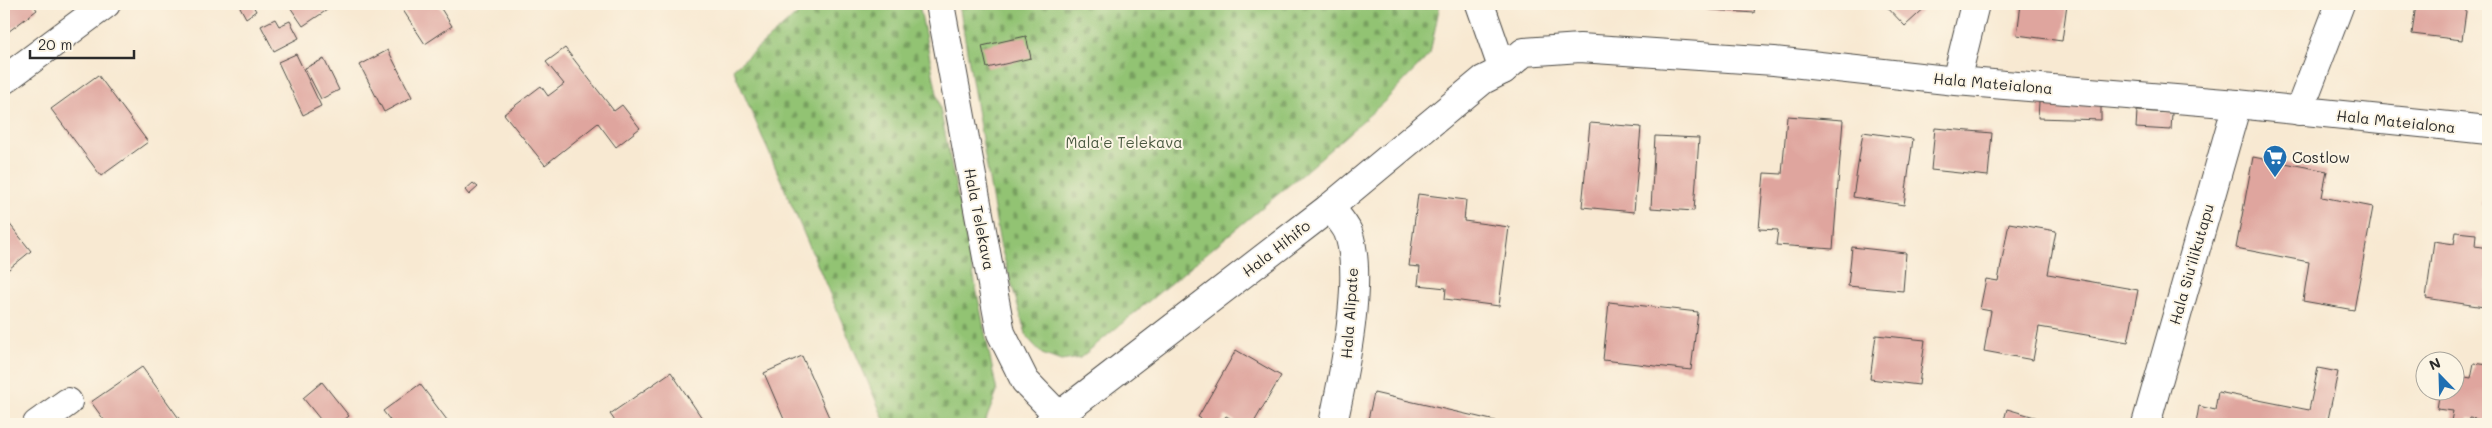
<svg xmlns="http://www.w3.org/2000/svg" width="2492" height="428" font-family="Mali,sans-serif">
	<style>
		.cemetery { fill: url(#cemetery-stones); stroke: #5e774f }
		.building { fill: #dfa59e }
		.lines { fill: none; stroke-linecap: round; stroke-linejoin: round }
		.street-casing { stroke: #4a4844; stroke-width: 30 }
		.secondary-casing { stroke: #4a4844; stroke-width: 30 }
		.primary-casing { stroke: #4a4844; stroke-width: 30 }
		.street { stroke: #fff; stroke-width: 28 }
		.secondary { stroke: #fff; stroke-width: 28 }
		.primary { stroke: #fff; stroke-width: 28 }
		.labels { text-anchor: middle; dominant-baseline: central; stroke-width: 4; stroke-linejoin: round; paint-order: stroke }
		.street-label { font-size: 15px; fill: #2b2b2b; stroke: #fcf5e5 }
		.park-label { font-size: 15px; fill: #4a5941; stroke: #fcf5e5 }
		.poi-label { font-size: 15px; fill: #2b2b2b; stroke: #fcf5e5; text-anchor: start }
	</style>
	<defs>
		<pattern id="cemetery-stones" width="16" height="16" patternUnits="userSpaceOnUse" patternTransform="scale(1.25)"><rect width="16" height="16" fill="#92c373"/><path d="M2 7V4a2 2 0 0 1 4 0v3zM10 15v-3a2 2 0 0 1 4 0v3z" fill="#779f5f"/></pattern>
	</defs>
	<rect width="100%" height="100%" fill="#fcf5e5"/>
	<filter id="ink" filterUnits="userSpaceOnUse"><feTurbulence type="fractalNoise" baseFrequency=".02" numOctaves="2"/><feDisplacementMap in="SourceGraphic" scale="10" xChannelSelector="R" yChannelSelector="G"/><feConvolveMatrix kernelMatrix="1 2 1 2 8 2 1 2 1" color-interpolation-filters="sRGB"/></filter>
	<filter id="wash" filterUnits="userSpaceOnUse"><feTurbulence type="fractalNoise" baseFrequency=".0096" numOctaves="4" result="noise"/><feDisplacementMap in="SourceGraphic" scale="20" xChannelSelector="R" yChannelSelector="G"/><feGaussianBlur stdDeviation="1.12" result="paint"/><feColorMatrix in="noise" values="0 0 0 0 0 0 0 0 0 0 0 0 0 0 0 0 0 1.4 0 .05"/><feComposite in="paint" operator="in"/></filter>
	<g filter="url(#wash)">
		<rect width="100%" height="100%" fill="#f8e9d2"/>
		<path class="cemetery" d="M809,4H919L997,392L985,422L981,424H886L733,69Z
			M959,4H1440L1430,54L1385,101L1300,176L1080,358L1061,361L1042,354L1027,337L1000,244Z"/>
		<g id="blocks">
			<path class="building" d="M4,4H33L37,10L4,35Z
				M245,4H252L256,11L246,18L240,7Z
				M288,4H336L303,26Z
				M399,4H438L452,26L425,44Z
				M1689,4H1755L1754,13L1688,8Z
				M1884,4H1929L1905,26Z
				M2021,4H2067L2062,41L2017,35Z
				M2416,4H2467L2462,40L2412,34Z
				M275,19L279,26L290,21L299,38L274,51L261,26Z
				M1026,36L1031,58L987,68L982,46Z
				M565,48L614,111L622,105L640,128L616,147L598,123L545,165L504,114L541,86L548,96L564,84L546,62Z
				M388,50L412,97L384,112L360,65Z
				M296,54L321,106L303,115L278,62Z
				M324,59L339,90L321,99L305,68Z
				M98,75L148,142L101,176L51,109Z
				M2039,102L2101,104V120L2038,118Z
				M2137,111L2172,113L2171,130L2136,128Z
				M1787,116L1843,120L1833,249L1776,245L1778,230L1759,229L1764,173L1782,174Z
				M1590,123L1641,127L1634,212L1582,207Z
				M1935,128L1992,133L1988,176L1931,170Z
				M1863,132L1913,139L1904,205L1853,197Z
				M1655,136L1699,138L1694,211L1651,208Z
				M2253,157L2327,171L2322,197L2373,207L2354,310L2303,301L2309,262L2236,248Z
				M2486,174L2488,175V205H2482Z
				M473,183L478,187L469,195L465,190Z
				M1418,194L1466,200L1464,221L1509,227L1499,306L1445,299L1446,288L1418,285L1420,267L1409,266Z
				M4,217L31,251L4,273Z
				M2009,223L2056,231L2048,274L2138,290L2128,342L2039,327L2033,360L1984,351L1991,311L1980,309L1986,279L1998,281Z
				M2456,232L2476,234L2475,246L2488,248V276L2484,307L2426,298L2434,241L2454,244Z
				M1852,247L1906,253L1903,291L1848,286Z
				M1609,302L1698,312L1691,370L1603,360Z
				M1876,335L1925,340L1919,385L1870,379Z
				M1236,350L1281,376L1253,424H1241L1226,416L1220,424H1211L1198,417Z
				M802,356L832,424H786L764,373Z
				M2474,363L2488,365V421L2469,418L2468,424L2451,421L2453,411L2437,409L2440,390H2454V375L2471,378Z
				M142,367L183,424H107L91,402Z
				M2318,368L2338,372L2327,424H2196L2199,406L2215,410L2218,392L2309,410Z
				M671,372L706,424H617L610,414Z
				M322,382L349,416L339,424H324L303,398Z
				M420,384L450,424H393L383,411Z
				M1374,393L1496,421L1495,424H1367Z
				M2007,409L2059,424H2003Z"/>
		</g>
	</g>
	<g filter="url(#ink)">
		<use href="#blocks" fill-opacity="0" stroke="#4a4844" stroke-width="1"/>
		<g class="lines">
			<defs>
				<path id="street" d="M940,4L1001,333L1025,381L1059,416
					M4,80L106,4
					M1956,81L1975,4
					M2299,111L2340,4
					M1330,207C1335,214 1344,223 1348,232C1365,277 1343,377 1333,424
					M37,424L68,402
					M2146,424L2237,104"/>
				<path id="secondary" d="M1480,4L1503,70"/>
				<path id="primary" d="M1048,424L1330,207L1483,80L1503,70L1524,52L1580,48L1774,61L1956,81L2237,104L2488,130"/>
			</defs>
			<use href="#street" class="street-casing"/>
			<use href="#secondary" class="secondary-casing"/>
			<use href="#primary" class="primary-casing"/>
			<use href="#street" class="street"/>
			<use href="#secondary" class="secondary"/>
			<use href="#primary" class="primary"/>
		</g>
	</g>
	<defs>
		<symbol id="supermarket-pin" viewBox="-11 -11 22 30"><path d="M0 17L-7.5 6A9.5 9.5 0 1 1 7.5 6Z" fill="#1f6fb2" stroke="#fcf5e5"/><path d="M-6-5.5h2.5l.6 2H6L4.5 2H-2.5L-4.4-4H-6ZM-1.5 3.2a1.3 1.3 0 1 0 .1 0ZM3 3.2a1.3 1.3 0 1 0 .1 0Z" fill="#fff"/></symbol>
	</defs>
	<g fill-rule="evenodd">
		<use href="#supermarket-pin" x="2261" y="143" width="28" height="38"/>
	</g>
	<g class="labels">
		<g class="street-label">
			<text transform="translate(1993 83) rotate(5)">Hala Mateialona</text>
			<text transform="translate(2396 121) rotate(6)">Hala Mateialona</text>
			<text transform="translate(980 219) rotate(79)">Hala Telekava</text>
			<text transform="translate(1276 248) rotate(-38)">Hala Hihifo</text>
			<text transform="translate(2191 264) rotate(-74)">Hala Siu'ilikutapu</text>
			<text transform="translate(1349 313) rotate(-86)">Hala Alipate</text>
		</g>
		<g class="park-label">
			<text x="1124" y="142">Mala'e Telekava</text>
		</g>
		<g class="poi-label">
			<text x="2292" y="157">Costlow</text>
		</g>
	</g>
	<rect width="2492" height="428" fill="none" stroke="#fcf5e5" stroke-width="20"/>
	<g transform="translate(2440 376) rotate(337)"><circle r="24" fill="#fcf5e5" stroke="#a8a49b"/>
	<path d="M0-4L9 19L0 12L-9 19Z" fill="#1f6fb2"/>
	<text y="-8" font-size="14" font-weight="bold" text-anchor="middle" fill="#2b2b2b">N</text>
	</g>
	<path d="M30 50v8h104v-8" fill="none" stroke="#2b2b2b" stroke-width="2.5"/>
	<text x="38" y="50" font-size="15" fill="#2b2b2b" stroke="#fcf5e5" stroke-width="4" paint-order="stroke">20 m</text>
</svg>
